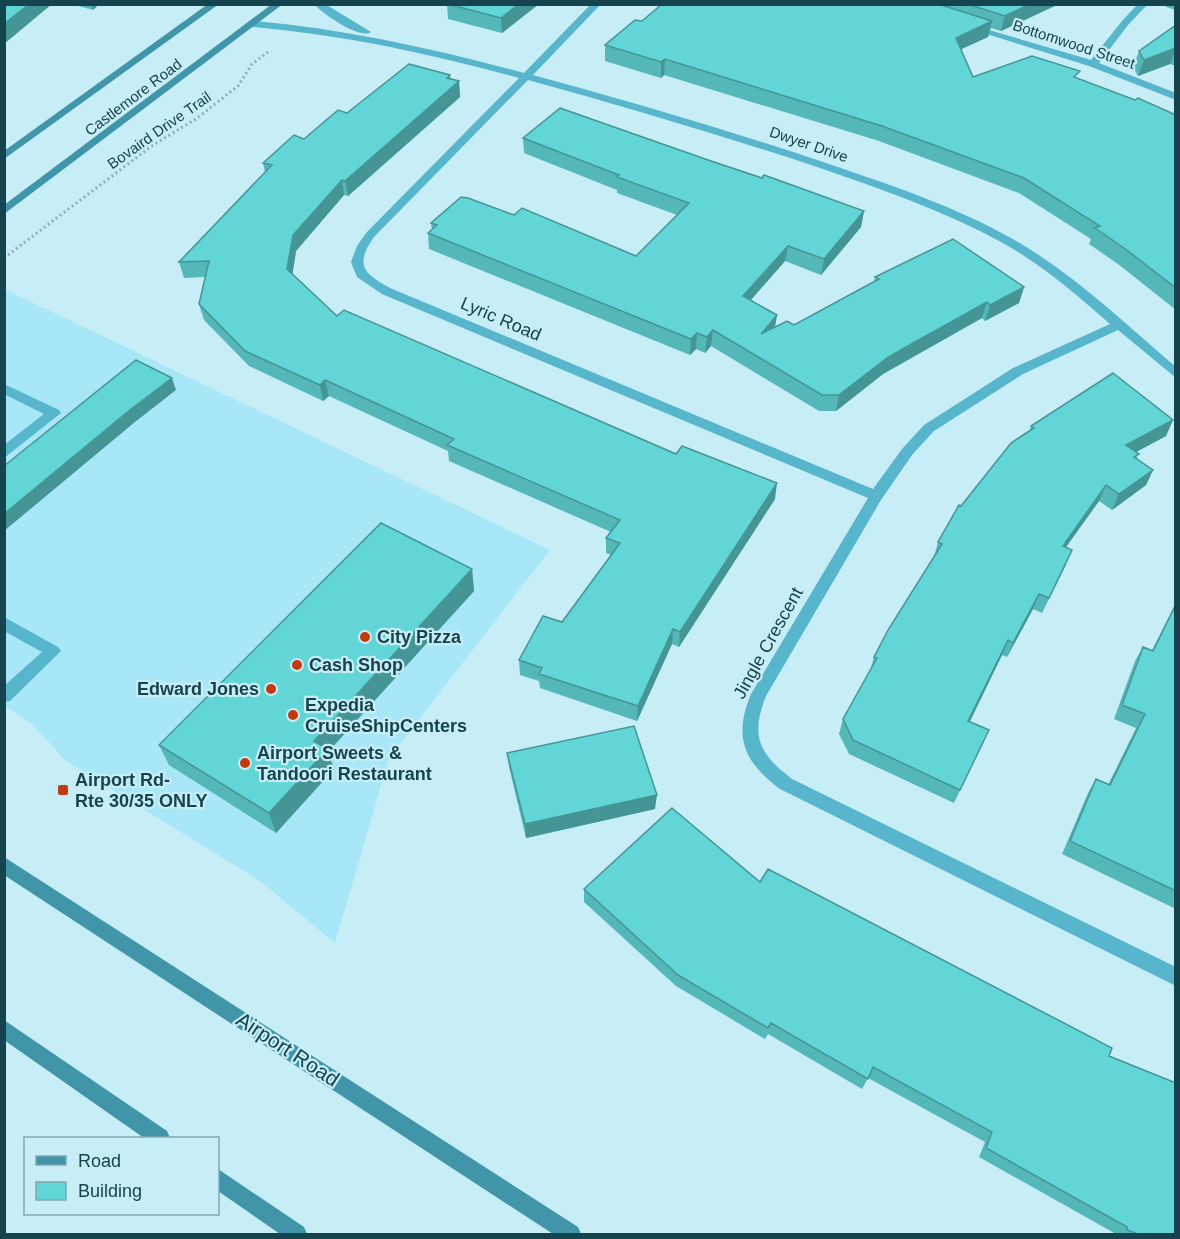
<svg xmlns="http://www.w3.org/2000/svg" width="1180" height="1239" font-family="Arial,sans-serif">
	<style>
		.built { fill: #a7e7f8 }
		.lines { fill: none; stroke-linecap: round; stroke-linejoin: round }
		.path { stroke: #8ab2bc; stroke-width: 3; stroke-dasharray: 2 3; stroke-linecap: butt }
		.lane { fill: #57b5cc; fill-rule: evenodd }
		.street { fill: #57b5cc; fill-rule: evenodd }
		.secondary { fill: #4095a8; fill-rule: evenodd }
		.wall { fill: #54b7b8 }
		.shaded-wall { fill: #459596 }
		.building { fill: #62d5d6; stroke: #459596; stroke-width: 1.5 }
		.poi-dot { fill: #c23a0f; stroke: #c7edf7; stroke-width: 2 }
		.labels { text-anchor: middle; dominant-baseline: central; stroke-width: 4.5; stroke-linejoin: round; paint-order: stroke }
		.far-street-label { font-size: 15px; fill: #16444e; stroke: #c7edf7 }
		.street-label { font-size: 18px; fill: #16444e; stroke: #c7edf7 }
		.poi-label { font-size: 18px; font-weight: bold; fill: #16444e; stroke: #c7edf7; text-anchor: start }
		.near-street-label { font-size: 21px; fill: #16444e; stroke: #c7edf7 }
	</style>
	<rect width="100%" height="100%" fill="#c7edf7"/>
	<path class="built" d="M4,289L550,550L389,758L335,943L260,881L66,761L32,724L5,706Z"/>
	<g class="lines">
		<path class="path" d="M4,258L153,145L196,119L238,86L252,64L268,52"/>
		<path class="lane" d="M4,384L59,410L61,413L4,458V445L44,414L4,394Z
			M4,617L58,647L61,651L10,701L4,702V686L42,652L4,631Z"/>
		<path class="street" d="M314,4H325L371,32C360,40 323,14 314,4Z
			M591,4H601L533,75C632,102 731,131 829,164C891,185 954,206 1011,238C1072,272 1123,322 1176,367V378L1118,330L1023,374L934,431L912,455L881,500L766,696C750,736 759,754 792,779L1176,967V986L780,789C744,762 733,737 751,694L868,498L382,294L357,277L351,262L357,246L366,233L519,78C431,54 344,35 253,27L248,24L253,21C345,29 434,49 524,73ZM528,80C626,107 724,136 820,168C881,189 944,211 1001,242C1041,264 1076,294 1110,324L1013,368L924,425L902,449L873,489L390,288C364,273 354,266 374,237Z
			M1138,4H1148L1128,25L1099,63L1176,93V100L1089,66L964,27L972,25L1091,60L1122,21Z"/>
		<path class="secondary" d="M208,4H219L4,159V151Z
			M272,4H283L4,214V205Z
			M4,857L578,1227L581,1234H553L4,875Z
			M4,1020L167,1131L170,1138H144L4,1040Z
			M218,1169L304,1227L307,1234H280L218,1191Z"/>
	</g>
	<path class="wall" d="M71,4H99L93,10Z
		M447,4H539L502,33L448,19Z
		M662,4H1059L1001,31L991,28L988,37L961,49L973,77L1078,79L1176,115V310L1118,264L1089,244L1091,239L1019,193L879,141L664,75L661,78L605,61V45L642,21Z
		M1167,4H1176V10L1166,7Z
		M1176,25V66L1170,64L1138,76L1133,67L1139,51Z
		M450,75V79L459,81L460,97L348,196L344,195L296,251L292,274L337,316L775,499L679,647L672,644L637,721L540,688L539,681L520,675L519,660L562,622L611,555L606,553V538L611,532L449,461L448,451L329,396L323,401L249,366L204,320L199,304L205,277L184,278L179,262L265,172L263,163L347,113Z
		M523,138L708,160L864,211L861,227L821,275L785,261L751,300L777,315L775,327L794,325L874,282L875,277L1024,287L1019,303L985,321L982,318L911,358L883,374L836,411H819L711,346L705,353L696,349L690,355L429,249L428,233L432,230L431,223L514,215L636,256L677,215L617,193V190L524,153Z
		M1173,420L1166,436L1136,452L1137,458L1153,470L1146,485L1112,510L1099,501L1066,547V565L1042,613L1033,609L1007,657L1002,655L969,722L989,730L954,803L849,754L839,734L843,719L870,671L874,657L934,557L938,542L1029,432L1031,426Z
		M472,569L474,591L328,752L334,769L276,833L169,765L159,745Z
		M1176,603V909L1062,854L1088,793L1096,779L1108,785L1136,728L1114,719L1135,661L1143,647L1152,650Z
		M507,753L655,809L526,838L509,767Z
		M760,882L1109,1056L1176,1234H1116L979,1157L985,1142L868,1078L862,1089L768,1034L765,1039L676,986L584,902V889Z"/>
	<path class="shaded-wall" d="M29,4H52L4,44V24Z
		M91,4H99L93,10Z
		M519,4H539L502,33L501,18Z
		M1030,4H1059L1001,31L1005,16Z
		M992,21L988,37L953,53L956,38Z
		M1176,48L1170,64L1138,76L1144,60Z
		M665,59L664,75L661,78V62Z
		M450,75L451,88L459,81L460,97L348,196L345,181Z
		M342,180L344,195L296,251L291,285L287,269L293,235Z
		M864,211L861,227L821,275L824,259Z
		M788,246L785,261L741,311L743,296Z
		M1024,287L1019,303L985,321L990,305Z
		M987,302L982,318L883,374L836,411L839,395L887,358Z
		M777,315L774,331L761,334Z
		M713,330L711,346L705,353L707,337Z
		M697,333L696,349L690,355L691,339Z
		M172,378L176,390L135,422L4,531V514L131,409Z
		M325,380L329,396L323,401L320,385Z
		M1173,420L1166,436L1119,461L1126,445Z
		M1153,470L1146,485L1112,510L1119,494Z
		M777,483L775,499L679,647L680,632Z
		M1106,485L1099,501L1056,561L1063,546Z
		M472,569L474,591L328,752L334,769L276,833L269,813L314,741Z
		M1039,594L1033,609L1007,657L1013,643Z
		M673,629L672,644L637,721L638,706Z
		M1008,640L1002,655L963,736L968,721Z
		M657,795L655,809L526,838L525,824Z"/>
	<path class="building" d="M4,4H29L4,24Z
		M448,4H519L501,18Z
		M662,4H938L992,21L956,38L973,77L1032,56L1080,71L1074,77L1135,100L1138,98L1176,115V288L1124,248L1095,228L1100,226L1024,178L882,126L665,59L661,62L605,45L635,20L642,21Z
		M967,4H1030L1005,16Z
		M1176,25V48L1144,60L1139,51Z
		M409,64L450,75L447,78L459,81L345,181L342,180L293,235L287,269L337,316L344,310L676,454L682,446L777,483L680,632L673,629L638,706L539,674L542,668L519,660L543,616L562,622L620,543L606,538L620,520L447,445L454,439L325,380L320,385L245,351L199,304L209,261L179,262L272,165L263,163L294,135L304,139L338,110L347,113Z
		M560,108L708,160L762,178L764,175L864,211L824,259L788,246L743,296L777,315L761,334L787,321L794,325L879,279L875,277L953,239L1024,287L990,305L987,302L915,342L887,358L839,395H822L713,330L707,337L697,333L691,339L428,233L437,225L431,223L461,197L468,198L514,215L522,208L636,256L689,203L617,177L619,175L523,138Z
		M136,360L172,378L131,409L4,514V466Z
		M1113,373L1173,420L1126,445L1139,454L1134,457L1153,470L1119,494L1106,485L1063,546L1072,550L1049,598L1039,594L1013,643L1008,640L968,721L989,730L960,790L853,740L843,719L877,658L874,657L888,630L942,544L938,542L959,505L961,506L1011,443L1034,428L1031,426Z
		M381,523L472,569L314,741L328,749L269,813L159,745Z
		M1176,604V891L1070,841L1096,779L1110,785L1145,714L1122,705L1143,647L1153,651Z
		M634,726L657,795L525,824L507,753Z
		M672,808L760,882L768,869L1112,1048L1109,1056L1176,1083V1234H1138L1127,1230V1227L986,1148L992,1132L873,1067L868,1079L771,1023L768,1028L678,975L584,889Z"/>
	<g class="poi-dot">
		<circle cx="365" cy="637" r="6"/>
		<circle cx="297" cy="665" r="6"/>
		<circle cx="271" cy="689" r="6"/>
		<circle cx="293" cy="715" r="6"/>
		<circle cx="245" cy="763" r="6"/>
		<rect x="57" y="784" width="12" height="12" rx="3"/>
	</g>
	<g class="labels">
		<g class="far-street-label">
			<text transform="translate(1074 44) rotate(18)">Bottomwood Street</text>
			<text transform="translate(133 97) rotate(-37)">Castlemore Road</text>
			<text transform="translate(159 130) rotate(-35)">Bovaird Drive Trail</text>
			<text transform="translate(809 144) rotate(19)">Dwyer Drive</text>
		</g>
		<g class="street-label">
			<text transform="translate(501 319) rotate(23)">Lyric Road</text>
			<text transform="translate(768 643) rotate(-61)">Jingle Crescent</text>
		</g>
		<g class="poi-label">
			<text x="377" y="637">City Pizza</text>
			<text x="309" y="665">Cash Shop</text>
			<text x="259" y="689" text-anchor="end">Edward Jones</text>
			<text x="305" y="705">Expedia<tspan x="305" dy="21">CruiseShipCenters</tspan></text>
			<text x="257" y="753">Airport Sweets &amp;<tspan x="257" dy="21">Tandoori Restaurant</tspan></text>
			<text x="75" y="780">Airport Rd-<tspan x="75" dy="21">Rte 30/35 ONLY</tspan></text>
		</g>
		<g class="near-street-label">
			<text transform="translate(288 1049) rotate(33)">Airport Road</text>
		</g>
	</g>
	<rect width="1180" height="1239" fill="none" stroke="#16444e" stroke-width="12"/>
	<rect x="24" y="1137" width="195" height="78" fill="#c7edf7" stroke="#80a9b3" stroke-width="1.5"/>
	<rect x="36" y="1156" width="30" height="9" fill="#4095a8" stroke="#80a9b3" stroke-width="1.5"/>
	<text x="78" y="1167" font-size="18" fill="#16444e">Road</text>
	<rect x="36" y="1182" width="30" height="18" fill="#62d5d6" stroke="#80a9b3" stroke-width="1.5"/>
	<text x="78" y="1197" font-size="18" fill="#16444e">Building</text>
</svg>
